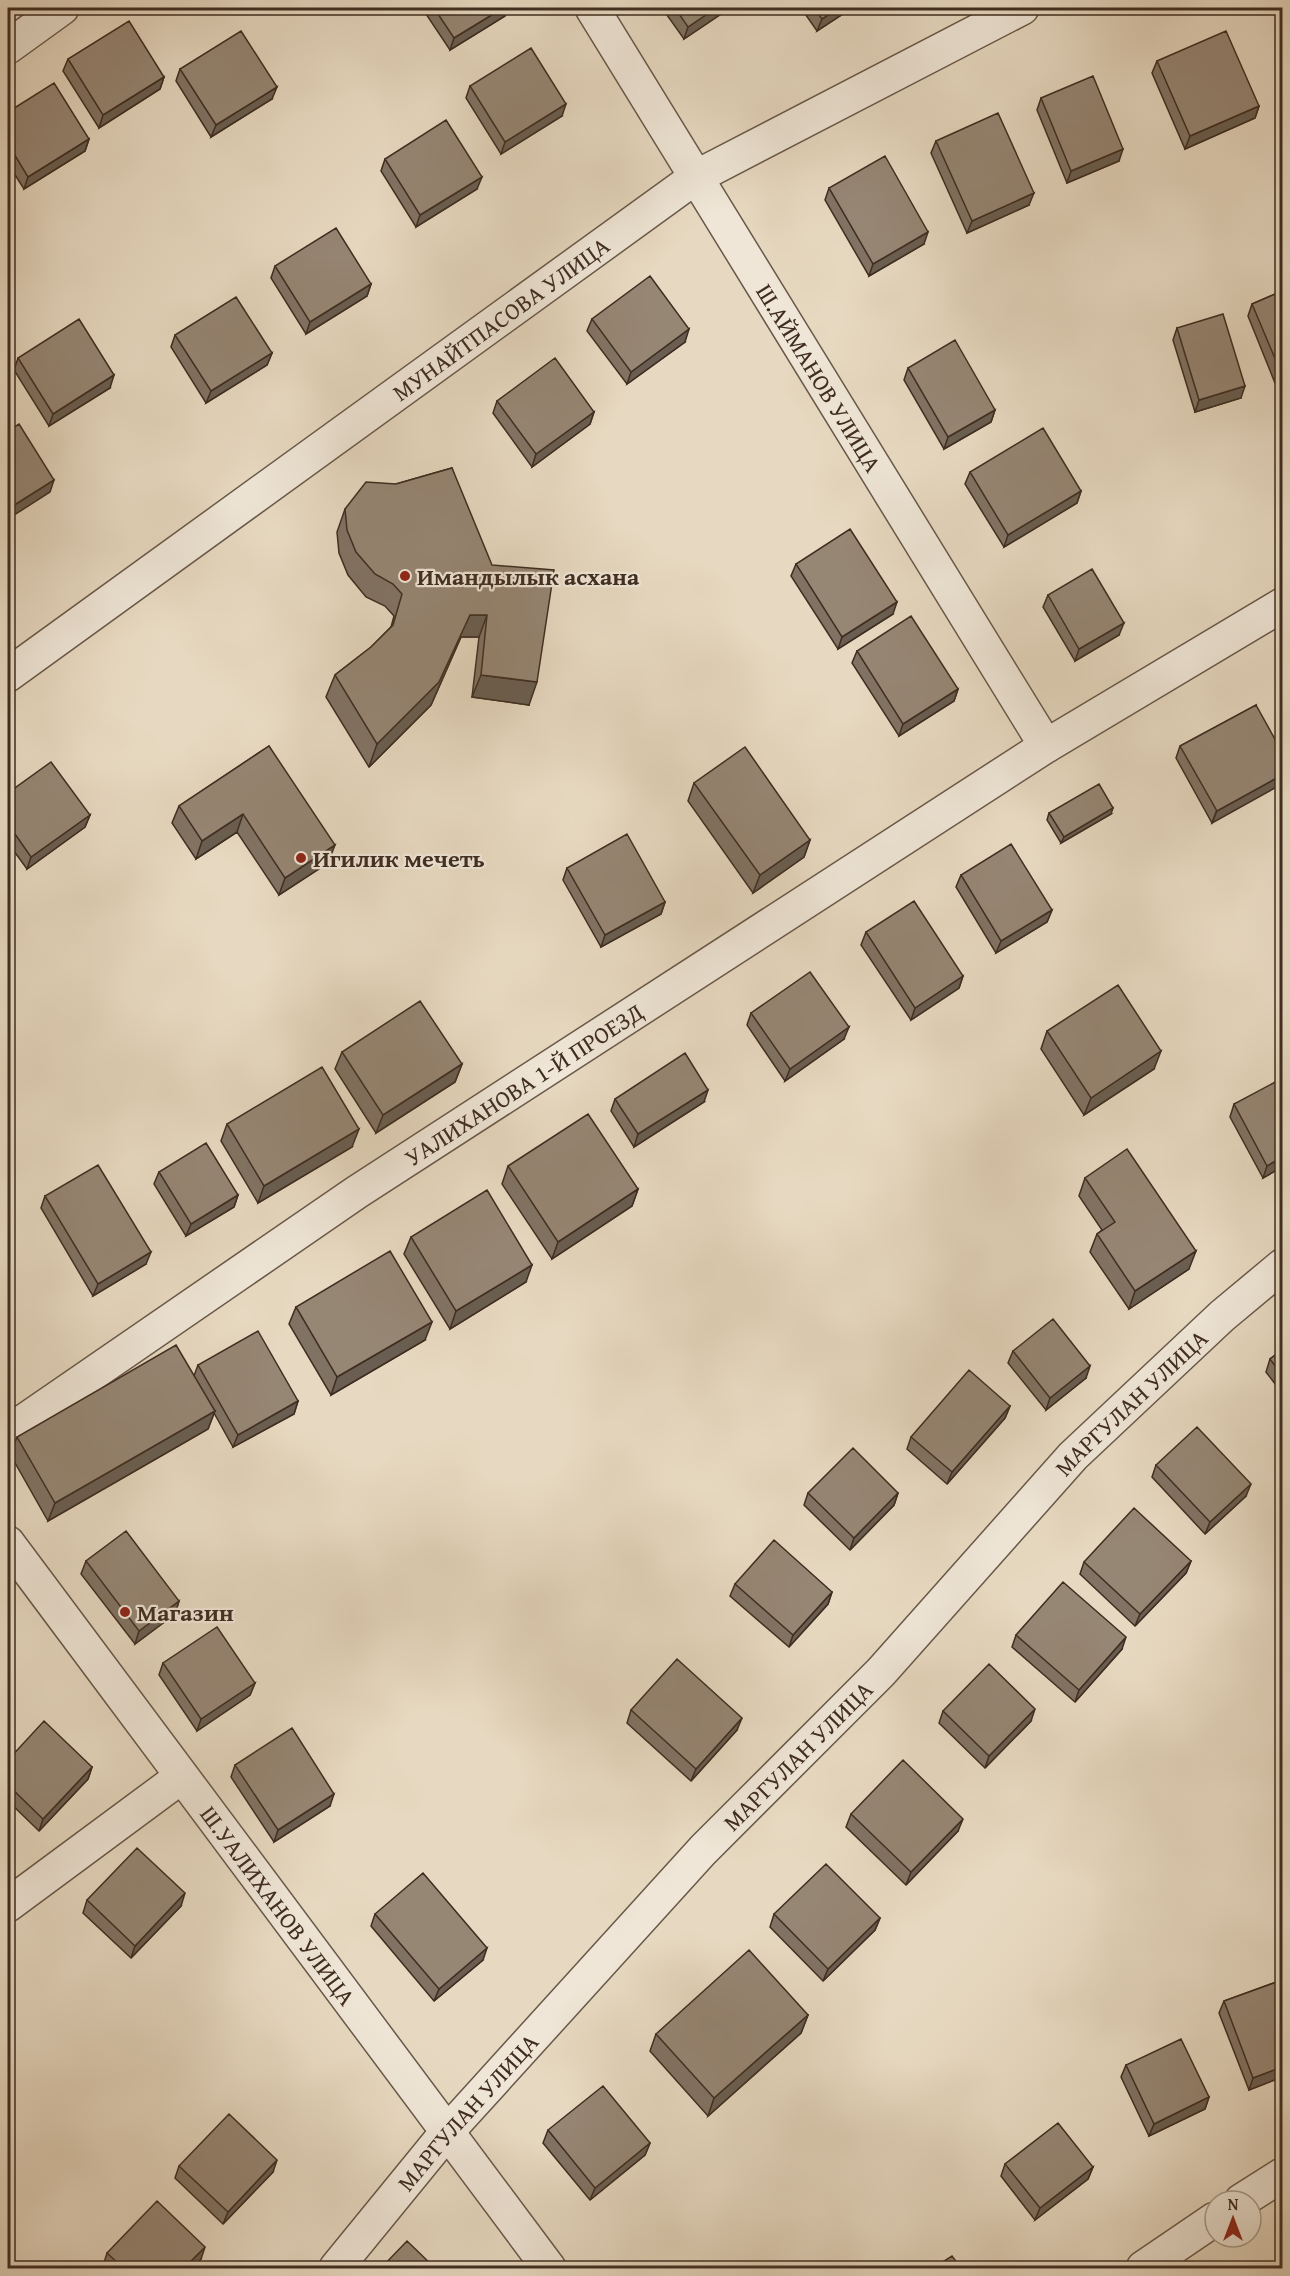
<svg xmlns="http://www.w3.org/2000/svg" width="1290" height="2276" font-family="'Gentium Book Plus',serif">
	<style>
		.lines { fill: none; stroke-linecap: round; stroke-linejoin: round }
		.minor-casing { stroke: #695849; stroke-width: 36 }
		.minor { stroke: #efe6d7; stroke-width: 33 }
		.wall { fill: #817364; stroke: #3f2d21; stroke-width: 1.5 }
		.shaded-wall { fill: #695e51; stroke: #3f2d21; stroke-width: 1.5 }
		.building { fill: #968674; stroke: #3f2d21; stroke-width: 1.5 }
		.poi-dot { fill: #8f2418; stroke: #efe6d7; stroke-width: 2 }
		.labels { text-anchor: middle; dominant-baseline: central; stroke-width: 4.5; stroke-linejoin: round; paint-order: stroke }
		.street-label { font-size: 24px; fill: #3f2d21; stroke: #efe6d7 }
		.poi-label { font-size: 24px; font-weight: bold; fill: #3f2d21; stroke: #efe6d7; text-anchor: start }
	</style>
	<rect width="100%" height="100%" fill="#e7d9c1"/>
	<filter id="stains"><feTurbulence type="fractalNoise" baseFrequency=".00333" numOctaves="4"/><feColorMatrix values="0 0 0 0 .2 0 0 0 0 .09 0 0 0 0 .02 0 0 0 .5 -.17"/></filter>
	<radialGradient id="worn" r=".72"><stop offset=".6" stop-color="#630" stop-opacity="0"/><stop offset="1" stop-color="#630" stop-opacity=".3"/></radialGradient>
	<g class="lines">
		<defs>
			<g id="minor">
				<path id="s1" d="M592,8L1046,746"/>
				<path d="M8,47L62,8"/>
				<path id="s2" d="M8,675L696,177L1022,8"/>
				<path id="s3" d="M8,1432L357,1192L1046,746L1282,605"/>
				<path id="s4" d="M8,1543L549,2268"/>
				<path d="M8,1905L181,1777"/>
				<path d="M1241,2201L1282,2175"/>
				<path id="s5" d="M336,2268L447,2132L703,1850L881,1672L1073,1456L1222,1316L1282,1266"/>
				<path d="M1143,2268L1215,2219"/>
			</g>
		</defs>
		<use href="#minor" class="minor-casing"/>
		<use href="#minor" class="minor"/>
	</g>
	<path class="wall" d="M422,8H508L505,16L450,50Z
		M662,8H730L684,39Z
		M801,8H852L817,31Z
		M68,59L164,77L160,89L99,128L63,71Z
		M1157,61L1259,106L1255,118L1185,149L1152,73Z
		M180,69L272,99L211,137L176,81Z
		M470,86L562,116L501,154L466,98Z
		M1041,98L1119,161L1067,183L1037,110Z
		M8,112L89,139L85,151L24,189L8,164Z
		M936,141L1029,205L967,233L931,153Z
		M385,159L477,189L416,227L381,171Z
		M829,188L924,244L869,276L825,200Z
		M275,266L371,284L367,296L306,334L271,278Z
		M1282,291V385L1277,388L1248,316L1252,304Z
		M592,319L685,342L627,384L587,331Z
		M1177,328L1241,398L1195,412L1173,340Z
		M175,335L272,353L267,365L206,403L171,347Z
		M18,358L110,388L49,426L14,370Z
		M908,368L995,410L991,422L944,449L904,380Z
		M497,401L594,412L590,424L532,467L493,413Z
		M452,468L529,705L472,697L479,637H461L431,705L369,767L326,697L335,675L371,647L391,627L394,616L385,606L366,597L348,575L339,553L337,532L345,509L396,484Z
		M970,472L1081,491L1077,503L1004,547L965,484Z
		M796,564L893,614L838,649L791,576Z
		M1048,595L1119,635L1075,661L1043,607Z
		M857,651L958,689L954,701L899,736L852,663Z
		M1256,705L1212,823L1176,758L1180,746Z
		M269,746L328,863L279,895L237,832L196,859L172,823L179,806Z
		M694,783L810,840L804,857L753,893L688,801Z
		M8,793L90,815L85,827L27,869L8,843Z
		M1049,813L1111,814L1061,843L1047,820Z
		M567,868L665,902L661,914L601,947L563,880Z
		M961,875L1052,910L1047,922L996,953L956,887Z
		M866,932L963,976L959,988L911,1020L861,945Z
		M751,1013L844,1039L785,1081L747,1025Z
		M1047,1031L1154,1069L1084,1115L1041,1049Z
		M342,1052L462,1064L455,1082L376,1133L335,1069Z
		M1282,1085V1167L1263,1178L1230,1117L1234,1104Z
		M615,1099L704,1102L634,1147L611,1111Z
		M227,1124L352,1147L258,1203L221,1141Z
		M508,1166L638,1189L632,1206L552,1259L502,1184Z
		M159,1172L238,1195L234,1207L186,1236L154,1184Z
		M1085,1178L1189,1269L1129,1309L1090,1252L1097,1234L1102,1230L1079,1196Z
		M45,1196L146,1264L93,1296L41,1208Z
		M411,1237L526,1282L450,1329L404,1254Z
		M296,1307L425,1340L331,1395L289,1324Z
		M1282,1350V1393L1266,1372L1270,1359Z
		M1013,1351L1086,1378L1046,1410L1008,1363Z
		M198,1365L298,1401L294,1414L233,1447L214,1413L208,1429L48,1521L10,1454L17,1437L194,1376Z
		M1010,1406L1005,1418L947,1484L907,1449L911,1437Z
		M1156,1465L1246,1496L1205,1534L1152,1477Z
		M808,1493H898L894,1505L850,1550L804,1505Z
		M86,1561L179,1601L175,1614L135,1644L81,1574Z
		M1191,1561L1186,1573L1135,1626L1080,1574L1084,1562Z
		M735,1584L832,1592L828,1604L789,1647L730,1596Z
		M1016,1635L1122,1649L1075,1702L1012,1647Z
		M163,1663L255,1683L250,1695L197,1731L159,1675Z
		M631,1710L737,1730L691,1781L627,1723Z
		M943,1711L1031,1721L985,1768L939,1723Z
		M8,1760L92,1767L88,1779L39,1831L8,1801Z
		M235,1765L330,1806L274,1842L231,1777Z
		M851,1814L958,1831L906,1885L846,1827Z
		M87,1900L181,1906L131,1958L83,1913Z
		M375,1914L483,1960L434,2001L371,1926Z
		M774,1914L880,1918L875,1930L823,1981L770,1927Z
		M1282,1980V2077L1249,2090L1219,2013L1224,2001Z
		M808,2015L801,2033L708,2116L650,2051L656,2034Z
		M1126,2065L1209,2097L1205,2109L1149,2136L1121,2077Z
		M548,2130L650,2143L645,2155L590,2200L543,2143Z
		M1005,2164L1093,2167L1088,2179L1035,2220L1001,2176Z
		M179,2166L273,2172L223,2224L175,2178Z
		M107,2253L201,2259L192,2268H106L103,2266Z"/>
	<path class="shaded-wall" d="M503,8H508L505,16L450,50L454,38Z
		M716,8H730L684,39L688,27Z
		M839,8H852L817,31L822,19Z
		M164,77L160,89L99,128L103,115Z
		M277,87L272,99L211,137L216,125Z
		M566,104L562,116L501,154L505,142Z
		M1259,106L1255,118L1185,149L1190,136Z
		M89,139L85,151L24,189L28,177Z
		M1123,149L1119,161L1067,183L1071,171Z
		M482,177L477,189L416,227L420,215Z
		M1034,193L1029,205L967,233L972,221Z
		M928,232L924,244L869,276L873,264Z
		M371,284L367,296L306,334L310,322Z
		M689,329L685,342L627,384L631,372Z
		M272,353L267,365L206,403L211,391Z
		M114,375L110,388L49,426L53,414Z
		M1282,375V385L1277,388Z
		M1245,386L1241,398L1195,412L1199,400Z
		M995,410L991,422L944,449L948,437Z
		M594,412L590,424L532,467L536,454Z
		M54,480L50,492L8,519V509Z
		M1081,491L1077,503L1004,547L1008,535Z
		M897,602L893,614L838,649L842,637Z
		M470,615H487L479,637H461L431,705L369,767L377,744Z
		M1124,623L1119,635L1075,661L1079,649Z
		M481,675L537,682L529,705L472,697Z
		M958,689L954,701L899,736L903,724Z
		M1282,775V784L1212,823L1217,811Z
		M1113,808L1111,814L1061,843L1064,837Z
		M243,814L237,832L196,859L202,841Z
		M90,815L85,827L27,869L31,857Z
		M810,840L804,857L753,893L760,875Z
		M335,845L328,863L279,895L285,878Z
		M665,902L661,914L601,947L605,935Z
		M1052,910L1047,922L996,953L1001,941Z
		M963,976L959,988L911,1020L915,1008Z
		M849,1027L844,1039L785,1081L790,1069Z
		M1161,1051L1154,1069L1084,1115L1091,1098Z
		M462,1064L455,1082L376,1133L383,1115Z
		M708,1090L704,1102L634,1147L638,1134Z
		M359,1129L352,1147L258,1203L264,1186Z
		M1282,1157V1167L1263,1178L1267,1166Z
		M638,1189L632,1206L552,1259L558,1242Z
		M238,1195L234,1207L186,1236L191,1224Z
		M1196,1251L1189,1269L1129,1309L1135,1291Z
		M151,1252L146,1264L93,1296L98,1284Z
		M532,1265L526,1282L450,1329L456,1311Z
		M432,1322L425,1340L331,1395L337,1377Z
		M1090,1366L1086,1378L1046,1410L1050,1398Z
		M298,1401L294,1414L233,1447L238,1435Z
		M1010,1406L1005,1418L947,1484L952,1472Z
		M215,1411L208,1429L48,1521L55,1503Z
		M1251,1484L1246,1496L1205,1534L1210,1522Z
		M898,1493L894,1505L850,1550L854,1538Z
		M1191,1561L1186,1573L1135,1626L1140,1614Z
		M832,1592L828,1604L789,1647L793,1635Z
		M179,1601L175,1614L135,1644L139,1631Z
		M1126,1637L1122,1649L1075,1702L1079,1690Z
		M255,1683L250,1695L197,1731L201,1719Z
		M1035,1709L1031,1721L985,1768L989,1756Z
		M742,1718L737,1730L691,1781L696,1769Z
		M92,1767L88,1779L39,1831L43,1819Z
		M334,1794L330,1806L274,1842L278,1830Z
		M963,1819L958,1831L906,1885L911,1872Z
		M185,1893L181,1906L131,1958L135,1946Z
		M880,1918L875,1930L823,1981L828,1969Z
		M487,1948L483,1960L434,2001L439,1989Z
		M808,2015L801,2033L708,2116L714,2098Z
		M1282,2067V2077L1249,2090L1253,2078Z
		M1209,2097L1205,2109L1149,2136L1154,2124Z
		M650,2143L645,2155L590,2200L595,2188Z
		M277,2160L273,2172L223,2224L228,2212Z
		M1093,2167L1088,2179L1035,2220L1040,2208Z
		M205,2247L201,2259L192,2268H184Z"/>
	<path class="building" d="M434,8H503L454,38Z
		M675,8H716L688,27Z
		M814,8H839L822,19Z
		M129,21L164,77L103,115L68,59Z
		M241,31L277,87L216,125L180,69Z
		M1226,31L1259,106L1190,136L1157,61Z
		M531,48L566,104L505,142L470,86Z
		M1093,76L1123,149L1071,171L1041,98Z
		M54,83L89,139L28,177L8,144V112Z
		M998,113L1034,193L972,221L936,141Z
		M446,120L482,177L420,215L385,159Z
		M885,156L928,232L873,264L829,188Z
		M336,228L371,284L310,322L275,266Z
		M650,276L689,329L631,372L592,319Z
		M1282,291V375L1252,304Z
		M236,297L272,353L211,391L175,335Z
		M1223,314L1245,386L1199,400L1177,328Z
		M79,319L114,375L53,414L18,358Z
		M955,340L995,410L948,437L908,368Z
		M555,358L594,412L536,454L497,401Z
		M19,424L54,480L8,509V431Z
		M1043,428L1081,491L1008,535L970,472Z
		M452,468L492,565L554,570L537,682L481,675L487,615H470L439,682L377,744L335,675L371,647L393,625L402,594L393,584L375,574L356,552L347,530L345,509L366,482L396,484Z
		M850,529L897,602L842,637L796,564Z
		M1092,569L1124,623L1079,649L1048,595Z
		M911,616L958,689L903,724L857,651Z
		M1256,705L1282,752V775L1217,811L1180,746Z
		M269,746L335,845L285,878L243,814L202,841L179,806Z
		M745,747L810,840L760,875L694,783Z
		M51,762L90,815L31,857L8,824V793Z
		M1099,784L1113,808L1064,837L1049,813Z
		M627,834L665,902L605,935L567,868Z
		M1011,844L1052,910L1001,941L961,875Z
		M914,901L963,976L915,1008L866,932Z
		M810,972L849,1027L790,1069L751,1013Z
		M1118,985L1161,1051L1091,1098L1047,1031Z
		M420,1001L462,1064L383,1115L342,1052Z
		M685,1053L708,1090L638,1134L615,1099Z
		M322,1067L359,1129L264,1186L227,1124Z
		M1279,1080L1282,1085V1157L1267,1166L1234,1104Z
		M588,1114L638,1189L558,1242L508,1166Z
		M206,1143L238,1195L191,1224L159,1172Z
		M1127,1149L1196,1251L1135,1291L1097,1234L1115,1222L1085,1178Z
		M98,1165L151,1252L98,1284L45,1196Z
		M487,1190L532,1265L456,1311L411,1237Z
		M390,1251L432,1322L337,1377L296,1307Z
		M1053,1319L1090,1366L1050,1398L1013,1351Z
		M258,1331L298,1401L238,1435L198,1365Z
		M176,1345L215,1411L55,1503L17,1437Z
		M1282,1350V1375L1270,1359Z
		M969,1370L1010,1406L952,1472L911,1437Z
		M1197,1427L1251,1484L1210,1522L1156,1465Z
		M853,1448L898,1493L854,1538L808,1493Z
		M1134,1508L1191,1561L1140,1614L1084,1562Z
		M126,1531L179,1601L139,1631L86,1561Z
		M774,1540L832,1592L793,1635L735,1584Z
		M1063,1582L1126,1637L1079,1690L1016,1635Z
		M217,1627L255,1683L201,1719L163,1663Z
		M677,1659L742,1718L696,1769L631,1710Z
		M989,1664L1035,1709L989,1756L943,1711Z
		M44,1721L92,1767L43,1819L8,1785V1760Z
		M292,1728L334,1794L278,1830L235,1765Z
		M903,1760L963,1819L911,1872L851,1814Z
		M137,1848L185,1893L135,1946L87,1900Z
		M826,1864L880,1918L828,1969L774,1914Z
		M423,1873L487,1948L439,1989L375,1914Z
		M749,1950L808,2015L714,2098L656,2034Z
		M1282,1980V2067L1253,2078L1224,2001Z
		M1181,2039L1209,2097L1154,2124L1126,2065Z
		M603,2086L650,2143L595,2188L548,2130Z
		M229,2114L277,2160L228,2212L179,2166Z
		M1058,2123L1093,2167L1040,2208L1005,2164Z
		M157,2201L205,2247L184,2268H123L107,2253Z
		M407,2241L435,2268H381Z
		M952,2256L961,2268H933Z
		M1282,2265V2268H1274Z"/>
	<g class="poi-dot">
		<circle cx="405" cy="576" r="6"/>
		<circle cx="301" cy="858" r="6"/>
		<circle cx="125" cy="1612" r="6"/>
	</g>
	<g class="labels">
		<g class="street-label">
			<text stroke="none"><textPath href="#s2" startOffset="608">МУНАЙТПАСОВА УЛИЦА</textPath></text>
			<text stroke="none"><textPath href="#s1" startOffset="434">Ш.АЙМАНОВ УЛИЦА</textPath></text>
			<text stroke="none"><textPath href="#s3" startOffset="622">УАЛИХАНОВА 1-Й ПРОЕЗД</textPath></text>
			<text stroke="none"><textPath href="#s5" startOffset="1176">МАРГУЛАН УЛИЦА</textPath></text>
			<text stroke="none"><textPath href="#s5" startOffset="690">МАРГУЛАН УЛИЦА</textPath></text>
			<text stroke="none"><textPath href="#s4" startOffset="452">Ш.УАЛИХАНОВ УЛИЦА</textPath></text>
			<text stroke="none"><textPath href="#s5" startOffset="204">МАРГУЛАН УЛИЦА</textPath></text>
		</g>
		<g class="poi-label">
			<text x="417" y="576">Имандылык асхана</text>
			<text x="313" y="858">Игилик мечеть</text>
			<text x="137" y="1612">Магазин</text>
		</g>
	</g>
	<rect width="1290" height="2276" fill="none" stroke="#e7d9c1" stroke-width="30"/>
	<rect x="9" y="9" width="1272" height="2258" fill="none" stroke="#3f2d21" stroke-width="3"/>
	<rect x="15" y="15" width="1260" height="2246" fill="none" stroke="#3f2d21" stroke-width="1.5"/>
	<g transform="translate(1233 2219)"><circle r="28" fill="#efe6d7" stroke="#a99c8e" stroke-width="1.5"/>
	<path d="M0-4.5L10 22L0 15L-10 22Z" fill="#8f2418"/>
	<text y="-9" font-size="16" font-weight="bold" text-anchor="middle" fill="#3f2d21">N</text>
	</g>
	<rect width="100%" height="100%" filter="url(#stains)"/>
	<rect width="100%" height="100%" fill="url(#worn)"/>
</svg>
